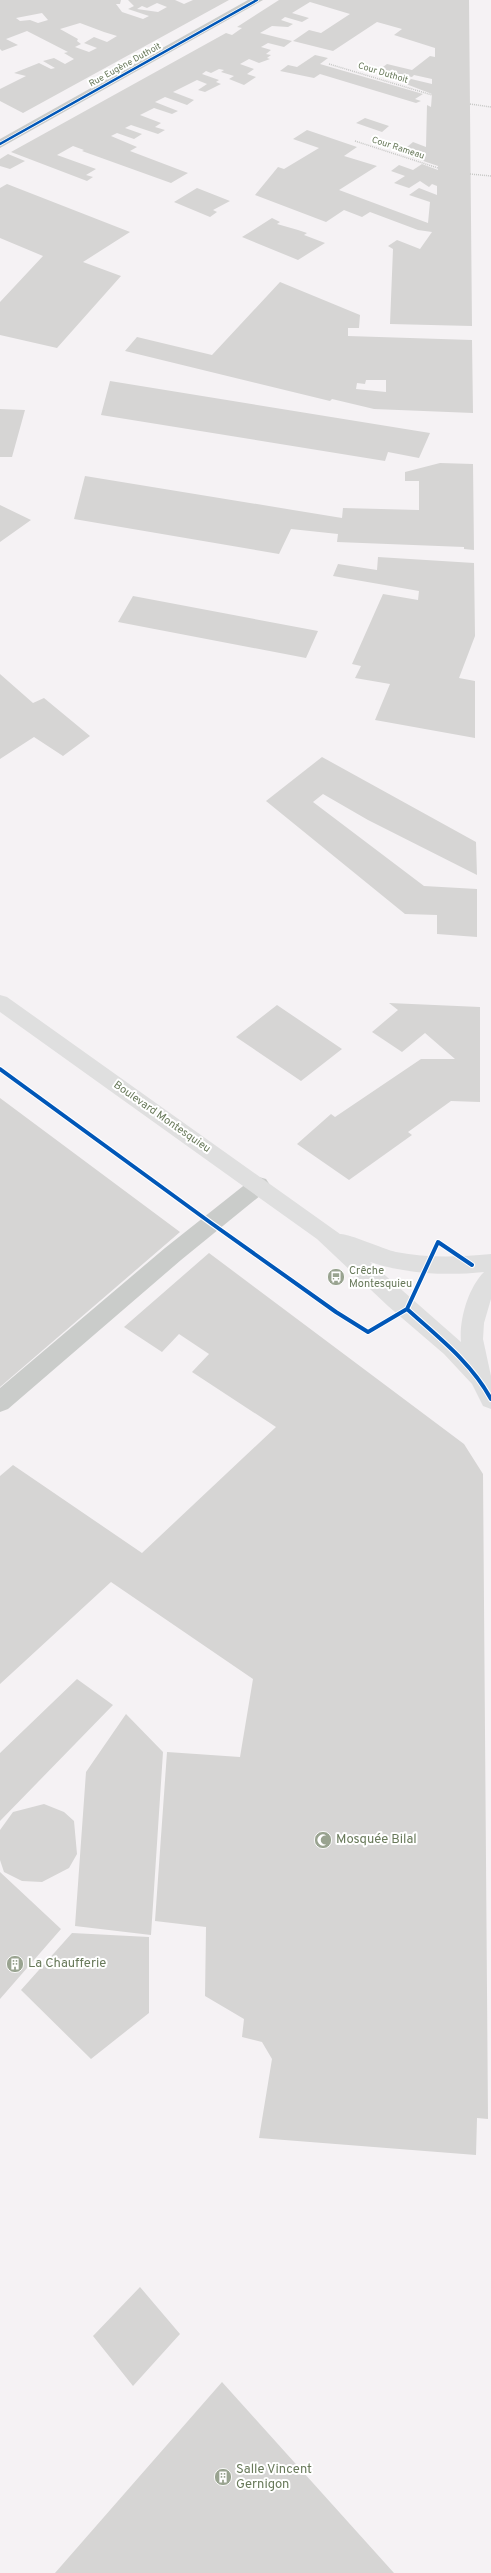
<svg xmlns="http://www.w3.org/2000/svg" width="491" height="2573" font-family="Overpass,sans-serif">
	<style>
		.building { fill: #d6d5d4; fill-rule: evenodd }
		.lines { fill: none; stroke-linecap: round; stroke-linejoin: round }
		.path { stroke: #c7c8c6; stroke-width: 1.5; stroke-dasharray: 1 1; stroke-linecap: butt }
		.lane { fill: #caccca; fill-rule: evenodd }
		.street { fill: #caccca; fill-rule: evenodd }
		.secondary { fill: #dfdfdf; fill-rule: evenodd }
		.cycleway-far1-casing { stroke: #fff; stroke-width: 4 }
		.cycleway-casing { stroke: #fff; stroke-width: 6 }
		.cycleway-far1 { stroke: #0057b8; stroke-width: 2.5 }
		.cycleway { stroke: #0057b8; stroke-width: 4 }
		.labels { text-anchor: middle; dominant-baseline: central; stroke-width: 4; stroke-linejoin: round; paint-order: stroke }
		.far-street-label { font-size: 9px; fill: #68795a; stroke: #fff }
		.street-label { font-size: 11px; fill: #68795a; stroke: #fff }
		.poi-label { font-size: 11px; fill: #68795a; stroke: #fff; text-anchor: start }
		.near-poi-label { font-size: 13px; fill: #68795a; stroke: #fff; text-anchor: start }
	</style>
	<rect width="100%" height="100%" fill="#f5f2f4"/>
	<path class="building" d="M0,0H121L120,4H116L122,12L143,19L149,16L128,9L134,6L128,0H175L184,4L193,0H229L23,113L0,101V89L26,76L14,73L39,63L51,69L55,68L43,61L54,58L65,64L74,59L64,53L68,52L27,31L6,39L18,45L2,51L0,49ZM157,3L167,7L158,12L137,9L142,6L147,8ZM42,13L48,20L38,23L30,20L20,21L16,18ZM80,23L104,32L117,36L107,42L94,37L84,43L97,48L89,52L75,47L81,44L77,41L78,39L60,29Z
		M279,0H469L472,326L390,324L393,249L388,246L397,240L420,249L432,232L418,230L370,212L362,217L344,210L326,222L255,195L278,167L284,169L319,148L293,139L307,130L357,147L344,156L377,166L339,190L428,223L430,202L409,195L419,188L437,195V186L432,184L429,187L420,181L409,188L394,183L405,176L391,171L399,165L413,170L422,164L438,170V166L400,153L413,142L426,147L427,105L431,107L432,94L406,84L411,79L432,84V79L414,75L412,77L379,70L387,64L412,70L430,56L435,57V48L394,35L402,29L377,22L333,51L293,41L309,30L321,33L350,14L310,2L292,13L309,18L302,22L285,17L281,20L293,24L288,27L272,26L260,33L292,41L284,47L268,43L261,47L271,50L266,54L271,55L267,58L270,59L259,63L249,59L240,64L254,69L247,74L256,77L244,85L229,79L234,76L221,72L224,70L219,69L211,73L206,71L202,74L219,80L216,82L221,84L205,92L198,90L207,84L197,80L173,92L194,100L187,105L165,97L155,102L178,111L172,114L154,108L140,115L161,123L155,127L165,130L158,134L131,125L125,128L142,134L134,139L117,133L111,136L137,147L130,151L188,173L171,183L82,151L84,150L73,146L57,155L96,169L86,175L93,177L87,181L11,152L226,33L232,35L242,28L237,27Z
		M315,55L328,58L320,64L423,94L415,99L421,101L416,103L320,74L314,78L280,71L288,65L297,67Z
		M365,118L389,126L382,132L356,123Z
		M8,154L25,161L10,169L0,166V159Z
		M7,184L130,232L83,262L121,276L57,348L0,335V302L43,256L0,238V188Z
		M197,188L230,201L213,210L217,212L210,217L174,202Z
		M272,218L280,222L277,224L298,230L307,233L304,235L325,243L298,260L242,237Z
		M280,282L360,315L359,328H348V336L472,340L473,413L374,409L332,399L330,401L125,351L137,337L212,355ZM366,380H386V392L356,389L357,383L365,384Z
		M110,381L430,433L419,458L388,452L385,461L101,415Z
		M0,409L25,410L12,457H0Z
		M440,463L473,464L474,550L464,549V547L337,542L338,534L291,529L279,554L74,519L85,476L342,518L343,508L419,510V481H405V472Z
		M0,505L31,520L0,542Z
		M378,557L474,563L475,636L459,678L475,681V738L375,720L390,684L355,678L361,666L352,664L383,594L418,600L419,591L333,576L338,564L377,570Z
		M133,596L318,631L306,658L118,622Z
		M0,674L33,703L44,698L90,736L63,756L34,737L0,759Z
		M322,757L476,842L477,875L368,820L323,794L313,802L424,886L477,889V937L437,934V915L405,914L266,801Z
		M389,1003L480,1007V1102L451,1101L408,1132L412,1135L349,1180L297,1144L331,1114L335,1117L421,1059H455L425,1033L402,1052L372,1032L398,1010Z
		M277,1005L342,1049L301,1081L236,1037Z
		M0,1098L180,1232L0,1387Z
		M209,1253L464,1444L483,1474L488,2119L477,2118L476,2155L259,2138L272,2059L262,2042L242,2037L244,2019L205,1996L206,1927L155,1921L167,1752L240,1757L253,1679L111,1582L0,1684V1476L13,1465L142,1553L276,1427L192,1372L209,1354L179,1334L162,1352L124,1327Z
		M77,1679L113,1705L0,1821V1753Z
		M126,1714L163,1752L151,1935L75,1926L86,1772Z
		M44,1804L64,1812L74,1821L77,1854L69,1868L42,1882L22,1881L4,1872L0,1860V1830L13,1812Z
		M0,1872L61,1929L0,1999Z
		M72,1933L149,1937V2013L91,2059L21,1990Z
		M140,2287L180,2334L133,2386L93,2336Z
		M222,2382L394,2573H55Z"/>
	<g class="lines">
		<path class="path" d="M329,64L432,95
			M470,104L491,107
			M355,141L438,168
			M470,174L491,176"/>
		<path class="lane" d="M259,1177L266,1179L270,1185L266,1191L181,1260L8,1409L0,1412V1388L165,1248L252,1179Z"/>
		<path class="street" d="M248,0H263L0,148V139Z"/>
		<path class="secondary" d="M0,995L7,997L340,1234C348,1233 383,1249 396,1252C427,1258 459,1257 491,1254V1299L484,1323L483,1339L491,1376V1409L483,1406L472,1384L444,1354L388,1306L317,1239L0,1012ZM370,1262C407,1274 446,1276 484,1272C468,1288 459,1320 461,1342Z"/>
		<defs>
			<path id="cycleway-far1" d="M0,144L257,0"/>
			<path id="cycleway" d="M0,1069L211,1223L336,1312L368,1332L407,1309L438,1242L472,1265
				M407,1309C438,1337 471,1362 491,1399"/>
		</defs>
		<use href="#cycleway-far1" class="cycleway-far1-casing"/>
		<use href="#cycleway" class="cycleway-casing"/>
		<use href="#cycleway-far1" class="cycleway-far1"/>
		<use href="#cycleway" class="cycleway"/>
	</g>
	<defs>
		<symbol id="bus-disc" viewBox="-11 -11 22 22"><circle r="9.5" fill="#99a390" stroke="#fff"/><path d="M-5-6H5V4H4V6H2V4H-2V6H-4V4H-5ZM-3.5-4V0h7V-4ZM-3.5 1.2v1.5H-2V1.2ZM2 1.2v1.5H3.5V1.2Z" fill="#fff"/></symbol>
		<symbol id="mosque-disc" viewBox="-11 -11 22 22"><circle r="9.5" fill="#99a390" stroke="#fff"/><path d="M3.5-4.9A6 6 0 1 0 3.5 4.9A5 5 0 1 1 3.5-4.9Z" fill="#fff"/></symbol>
		<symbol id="building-disc" viewBox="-11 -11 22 22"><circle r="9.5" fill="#99a390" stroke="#fff"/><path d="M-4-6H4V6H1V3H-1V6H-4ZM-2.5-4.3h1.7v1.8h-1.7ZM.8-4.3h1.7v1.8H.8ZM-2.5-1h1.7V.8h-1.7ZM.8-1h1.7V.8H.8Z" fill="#fff"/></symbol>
	</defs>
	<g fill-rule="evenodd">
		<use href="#bus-disc" x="326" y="1267" width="20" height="20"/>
		<use href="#mosque-disc" x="313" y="1830" width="20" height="20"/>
		<use href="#building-disc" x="5" y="1954" width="20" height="20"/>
		<use href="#building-disc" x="213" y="2467" width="20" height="20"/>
	</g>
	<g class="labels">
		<g class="far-street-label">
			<text transform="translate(125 65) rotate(-29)">Rue Eugène Duthoit</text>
			<text transform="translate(383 73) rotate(17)">Cour Duthoit</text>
			<text transform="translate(398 148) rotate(18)">Cour Rameau</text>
		</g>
		<g class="street-label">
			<text transform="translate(162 1117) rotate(35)">Boulevard Montesquieu</text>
		</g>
		<g class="poi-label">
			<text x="349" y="1271">Crêche<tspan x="349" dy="13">Montesquieu</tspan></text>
		</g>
		<g class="near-poi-label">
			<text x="336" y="1840">Mosquée Bilal</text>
			<text x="28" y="1964">La Chaufferie</text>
			<text x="236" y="2470">Salle Vincent<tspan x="236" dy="15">Gernigon</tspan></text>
		</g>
	</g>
</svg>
